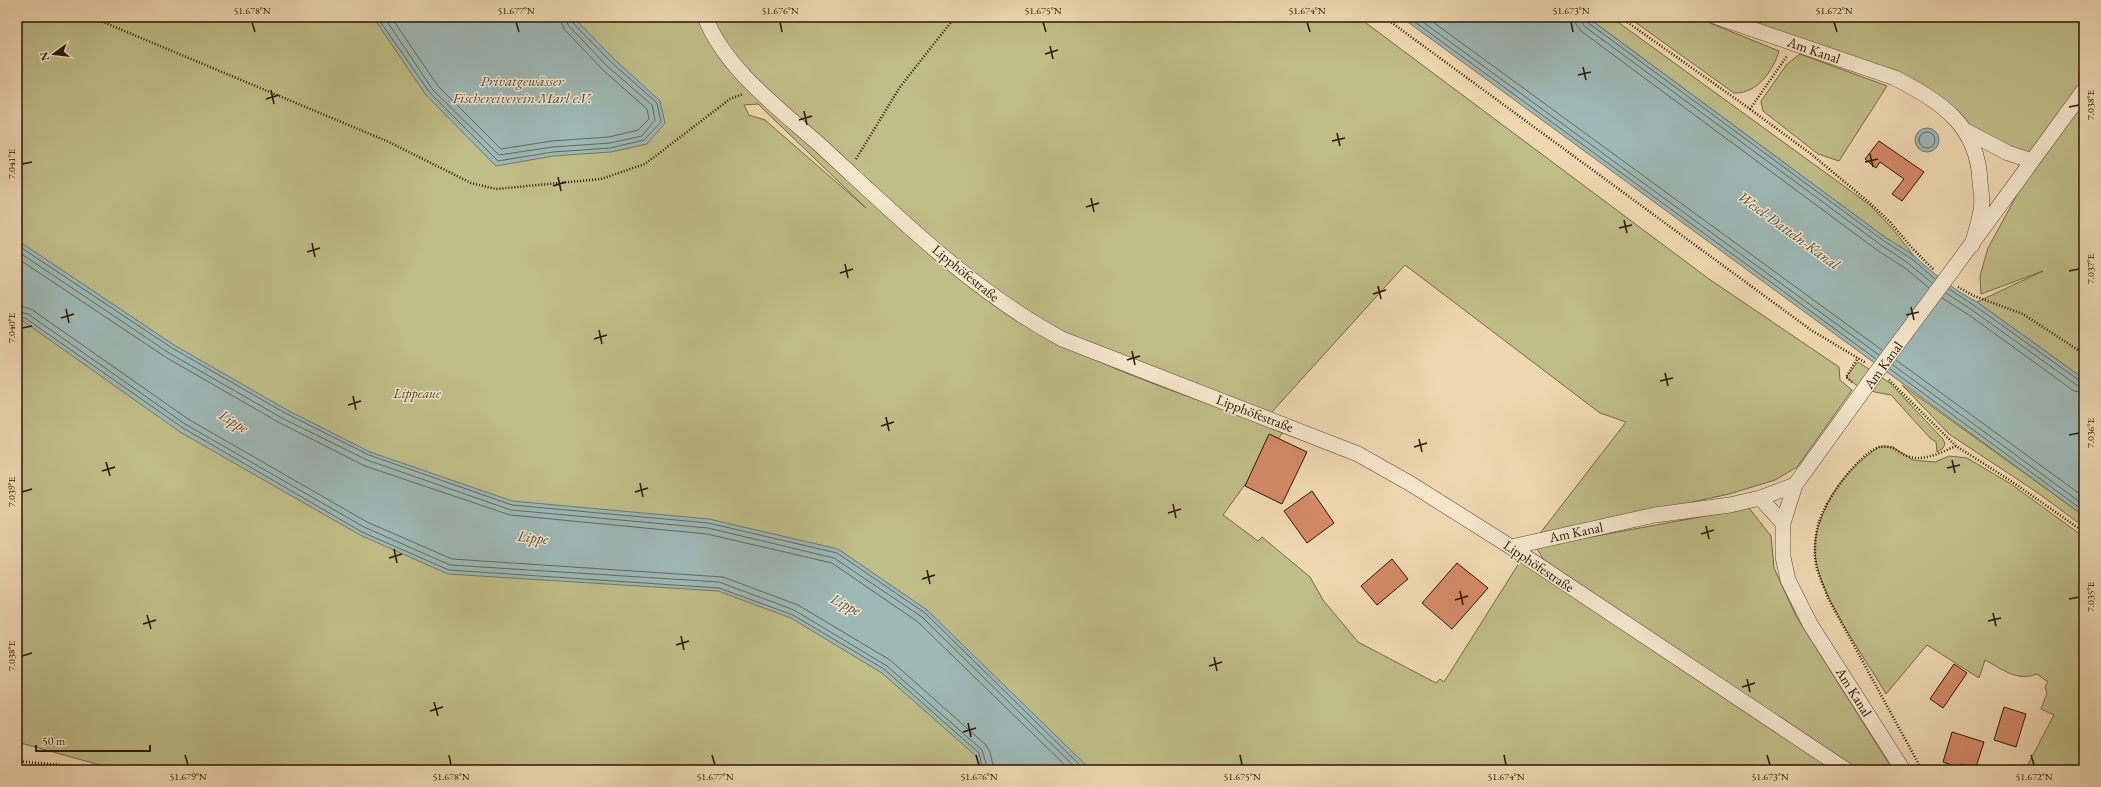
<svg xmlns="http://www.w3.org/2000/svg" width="2101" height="787" font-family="'EB Garamond',serif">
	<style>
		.green { fill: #bfbd88; stroke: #746a44; fill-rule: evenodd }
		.water { fill: #9db8b5; stroke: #6f786d }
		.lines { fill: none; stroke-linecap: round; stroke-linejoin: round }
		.shore { stroke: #64685b; stroke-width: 1 }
		.building { fill: #d48a67; stroke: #2a1701 }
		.minor-casing { stroke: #5b472d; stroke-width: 16 }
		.path { stroke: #2a1701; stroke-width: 2.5; stroke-dasharray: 1 2; stroke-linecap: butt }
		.minor { stroke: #f5e6cc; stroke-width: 15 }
		.minor-bridge-casing { stroke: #5b472d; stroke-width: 16; stroke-linecap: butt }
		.minor-bridge { stroke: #f5e6cc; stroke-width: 15 }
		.ticks { fill: none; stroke: #2a1701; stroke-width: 1.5 }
		.labels { text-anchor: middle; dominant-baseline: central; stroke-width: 3; stroke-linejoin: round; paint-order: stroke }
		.street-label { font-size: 14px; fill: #2a1701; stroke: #f5e6cc }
		.park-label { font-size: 14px; font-style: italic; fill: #57492a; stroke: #f5e6cc }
		.water-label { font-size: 15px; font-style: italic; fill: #524f40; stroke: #f5e6cc }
		.neatline { fill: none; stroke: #2a1701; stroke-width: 1.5 }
		.ticks-label { font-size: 10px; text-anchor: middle; fill: #2a1701 }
	</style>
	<rect width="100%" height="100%" fill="#efd8b1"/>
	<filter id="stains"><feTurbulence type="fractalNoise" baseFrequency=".005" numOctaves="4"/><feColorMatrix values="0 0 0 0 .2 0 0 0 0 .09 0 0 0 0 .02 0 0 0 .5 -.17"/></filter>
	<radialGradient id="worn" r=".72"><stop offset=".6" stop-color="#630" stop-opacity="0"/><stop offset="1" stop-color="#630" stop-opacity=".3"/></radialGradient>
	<path class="green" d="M17,17H699L714,50L726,67C778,115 831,163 884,211C927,250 970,293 1021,322C1102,370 1195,398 1284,431L1223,515L1258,541L1262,537L1310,577L1323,600L1358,642L1436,683L1440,679L1444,682L1521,560L1833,770H118L17,742ZM758,104L866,208L765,120L749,115L744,105Z
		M710,17H1358L1709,279L1839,367L1840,380L1852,390L1797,467L1775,480L1729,494L1538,536L1626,422L1600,413L1405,265L1271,413L1061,333L1036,320L948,255L759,83L721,40Z
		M1587,17H1611L1870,205L1892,228L1914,256L1886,238Z
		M1628,17H1695L1779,51C1773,71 1757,94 1734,93Z
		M1721,17H2084V81L2033,155L1967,129L1922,90Z
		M1800,54L1887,86L1839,161L1818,154L1763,111L1761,101L1787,64Z
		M2084,91V379L1977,302L2043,271L1981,294L1980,276L1988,248L2037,158Z
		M1858,362L1890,383L1943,439L1945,444L1943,448L1937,452L1936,442L1930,438L1891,395L1875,392L1856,385L1846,377Z
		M1902,385L2084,516V527L2038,493L1949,434Z
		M1879,447H1893L1913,460L1935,462L1949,456L1967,458L2011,484L2084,537V770H2025L2054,715L2041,709L2047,693L2045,687L2048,682L2037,674C2017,682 2002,669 1985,660L1979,678L1927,645L1886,694C1864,656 1819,596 1815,554C1813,536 1821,518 1828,502C1840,479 1858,461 1879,447Z
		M1749,508L1771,536L1774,568L1796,616L1893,770H1854L1546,564L1536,547Z"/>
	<path class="water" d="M373,17H573L614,59L660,101L665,123L647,144L611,152L553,156L496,166L426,95Z
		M1401,17H1587L1886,238C1896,244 1907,250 1915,257C1934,274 1954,290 1977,302L2084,379V516Z
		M1915 140a12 12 0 1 1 24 0a12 12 0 1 1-24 0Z
		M17,240L174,345L287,410L370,452L512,501L709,519L838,549L927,610L1091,770H980L976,756L882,673L791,618L718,591L448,574L360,535L180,432L23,321L17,320Z"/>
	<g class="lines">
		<path class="shore" d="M377,17L430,93L498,161L553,152L610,148L644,140L661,122L657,103L611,62L571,21L570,17
			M384,17L433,90L499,155L553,147L610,143L642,136L655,120L652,105L607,66L568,25L565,17
			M391,17L438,86L501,149L552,141L609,137L638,130L649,119L647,109L603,70L564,29L559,17
			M1408,17L1876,359
			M1416,17L1879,355
			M1426,17L1882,350
			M1574,17L1576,24L1581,31L1877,250L1905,268L1929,288
			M1580,17L1584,26L1881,245L1908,263L1932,283
			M1585,17L1587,22L1884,241L1912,259L1935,279
			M1919 140a8 8 0 1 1 16 0a8 8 0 1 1-16 0Z
			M17,245L172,348L285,413L369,455L512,505L708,523L837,553L925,613L1085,770
			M17,251L169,353L282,418L367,460L511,510L708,528L834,558L922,617L1078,770
			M17,258L167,358L280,423L365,466L510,515L707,534L832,563L918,622L1070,770
			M1949,289L1975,306L2080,381L2084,382
			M1946,293L1972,310L2078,386L2084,387
			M1942,298L1969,315L2074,391L2084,393
			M17,305L31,309L188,419L367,522L452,559L723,577L798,605L890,660L986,745L990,752L994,770
			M17,311L28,314L185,424L364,527L450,565L719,582L794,610L887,666L982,750L988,770
			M17,316L25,318L183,428L362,532L449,570L719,588L793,615L884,669L979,753L983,770
			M1896,360L2084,497
			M1893,365L2084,505
			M1890,369L2084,511"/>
	</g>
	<path class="building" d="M1879,141L1924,172L1902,201L1892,194L1904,179L1880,162L1876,168L1865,159Z
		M1269,434L1307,452L1282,504L1245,486Z
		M1312,491L1334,523L1307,543L1284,511Z
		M1392,559L1408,579L1377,605L1361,586Z
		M1457,563L1488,588L1452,629L1422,603Z
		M1954,664L1967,673L1943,708L1930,699Z
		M2004,707L2026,714L2016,747L1994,740Z
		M1952,732L1984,742L1976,767L1961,764L1960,768L1943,762Z"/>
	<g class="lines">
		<defs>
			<path id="minor" d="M705,17C725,69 781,110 821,146C897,216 971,290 1062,339L1358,454L1411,484L1511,547L1846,770
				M1717,17L1895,78C1941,102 1978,125 1980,182C1981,191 1983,201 1981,210C1979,222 1975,234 1972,245
				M1966,131L2008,153L2032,161
				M1951,272L2084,90
				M1873,377L1795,485L1783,523V557L1788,580L1810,624L1903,770
				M1760,498L1783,523
				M1511,547L1655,515L1730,505L1760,498L1795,485"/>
		</defs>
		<use href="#minor" class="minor-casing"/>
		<path class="path" d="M91,17L389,142L471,183L496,189L601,179L645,164L730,99L743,94
			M1384,17L1811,330L1866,363
			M1620,17L1750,109L1787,56
			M1750,109L1811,154L1870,203L1890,222L1912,248L1934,270
			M856,159L900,87L955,17
			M1958,287L1974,296L2023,314L2084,354
			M1889,380L1956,446L2011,481L2084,532
			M1852,382L1846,377L1858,358
			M17,761L114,770
			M1922,770L1828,598C1823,584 1814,567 1815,552C1815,542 1816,531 1819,522C1825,501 1858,454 1879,447C1892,443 1898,454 1910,457C1926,461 1942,452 1956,446"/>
		<use href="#minor" class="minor"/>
		<defs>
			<path id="minor-bridge" d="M1873,377L1951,272"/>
		</defs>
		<use href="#minor-bridge" class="minor-bridge-casing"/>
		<use href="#minor-bridge" class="minor-bridge"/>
	</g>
	<path class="ticks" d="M252,22L255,32M516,22L519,32M780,22L782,32M1043,22L1046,32M1307,22L1310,32M1571,22L1573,32M1834,22L1837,32M1050,46L1053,59M1045,54L1058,50M1583,67L1586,80M1578,75L1591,72M271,90L274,104M266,99L279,95M2069,107L2079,105M804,111L807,125M799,120L812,116M1337,133L1340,146M1332,141L1345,138M1870,154L1873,167M1865,162L1878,159M22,164L32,162M558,177L561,191M553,186L566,182M1091,198L1094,212M1086,207L1099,203M1624,220L1627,233M1619,228L1632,225M312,243L315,257M307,252L320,248M845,264L848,278M2069,271L2079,269M840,273L853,269M1378,286L1381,299M1373,294L1386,290M1911,307L1914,320M66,309L69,323M1906,315L1919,312M61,318L74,314M22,328L32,326M599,330L602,344M594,339L607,335M1132,351L1135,365M1127,360L1140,356M1665,373L1668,386M1660,381L1673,378M353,396L356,410M348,405L361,401M886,417L889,431M881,426L894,422M2069,435L2079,433M1419,439L1422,452M1414,447L1427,443M1952,460L1955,473M106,462L110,476M1947,468L1960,465M102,471L115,467M640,483L643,497M22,492L32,489M635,492L648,488M1173,504L1176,518M1168,513L1181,509M1706,526L1709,539M1701,534L1714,530M394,549L397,563M389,558L402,554M927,570L930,584M922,579L935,575M1460,591L1463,605M2069,599L2079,597M1455,600L1468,596M1993,613L1996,626M147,615L151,629M1988,621L2001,618M143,624L156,620M681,636L684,650M676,645L689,641M22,656L32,653M1214,657L1217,671M1209,666L1222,662M1747,679L1750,692M1742,687L1755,683M434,702L438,716M430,711L443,707M968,723L971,737M963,732L976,728M185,755L188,765M449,755L451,765M712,755L715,765M976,755L979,765M1240,755L1242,765M1504,755L1506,765M1767,755L1770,765M2031,755L2034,765"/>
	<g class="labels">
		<g class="street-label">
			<text transform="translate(1814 50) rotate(19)">Am Kanal</text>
			<text transform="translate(966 273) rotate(39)">Lipphöfestraße</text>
			<text transform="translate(1883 365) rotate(-54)">Am Kanal</text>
			<text transform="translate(1255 413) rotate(21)">Lipphöfestraße</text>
			<text transform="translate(1576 532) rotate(-12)">Am Kanal</text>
			<text transform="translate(1539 566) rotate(34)">Lipphöfestraße</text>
			<text transform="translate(1854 692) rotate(58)">Am Kanal</text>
		</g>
		<g class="park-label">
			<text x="417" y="393">Lippeaue</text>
		</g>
		<g class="water-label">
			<text x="522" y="80">Privatgewässer<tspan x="522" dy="17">Fischereiverein Marl e.V.</tspan></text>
			<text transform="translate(1789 230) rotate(36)">Wesel-Datteln-Kanal</text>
			<text transform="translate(234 421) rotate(31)">Lippe</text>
			<text transform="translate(533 537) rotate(6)">Lippe</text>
			<text transform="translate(846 604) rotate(26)">Lippe</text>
		</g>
	</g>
	<rect width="2101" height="787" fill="none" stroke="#efd8b1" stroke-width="44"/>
	<g transform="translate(54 54) rotate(255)" stroke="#f5e6cc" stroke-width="3" paint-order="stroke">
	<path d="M0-3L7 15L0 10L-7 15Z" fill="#2a1701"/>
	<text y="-6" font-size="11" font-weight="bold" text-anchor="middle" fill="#2a1701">N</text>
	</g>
	<path d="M36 745v6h114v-6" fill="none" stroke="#2a1701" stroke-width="2"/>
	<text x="42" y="745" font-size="12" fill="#2a1701" stroke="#f5e6cc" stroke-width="3" paint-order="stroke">50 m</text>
	<rect x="22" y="22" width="2057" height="743" class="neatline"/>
	<g class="ticks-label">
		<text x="252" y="14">51.678°N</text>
		<text x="516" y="14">51.677°N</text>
		<text x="780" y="14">51.676°N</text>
		<text x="1043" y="14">51.675°N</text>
		<text x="1307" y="14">51.674°N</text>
		<text x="1571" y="14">51.673°N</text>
		<text x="1834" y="14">51.672°N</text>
		<text transform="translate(2090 105) rotate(-90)" y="4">7.038°E</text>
		<text transform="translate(11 164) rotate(-90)" y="4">7.041°E</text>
		<text transform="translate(2090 269) rotate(-90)" y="4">7.037°E</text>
		<text transform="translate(11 328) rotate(-90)" y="4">7.040°E</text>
		<text transform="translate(2090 433) rotate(-90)" y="4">7.036°E</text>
		<text transform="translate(11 492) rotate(-90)" y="4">7.039°E</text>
		<text transform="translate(2090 597) rotate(-90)" y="4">7.035°E</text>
		<text transform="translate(11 656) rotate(-90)" y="4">7.038°E</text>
		<text x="188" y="780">51.679°N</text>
		<text x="451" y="780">51.678°N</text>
		<text x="715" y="780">51.677°N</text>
		<text x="979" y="780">51.676°N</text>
		<text x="1242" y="780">51.675°N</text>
		<text x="1506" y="780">51.674°N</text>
		<text x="1770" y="780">51.673°N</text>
		<text x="2034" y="780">51.672°N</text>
	</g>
	<rect width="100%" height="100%" filter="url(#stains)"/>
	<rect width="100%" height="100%" fill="url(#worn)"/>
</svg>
